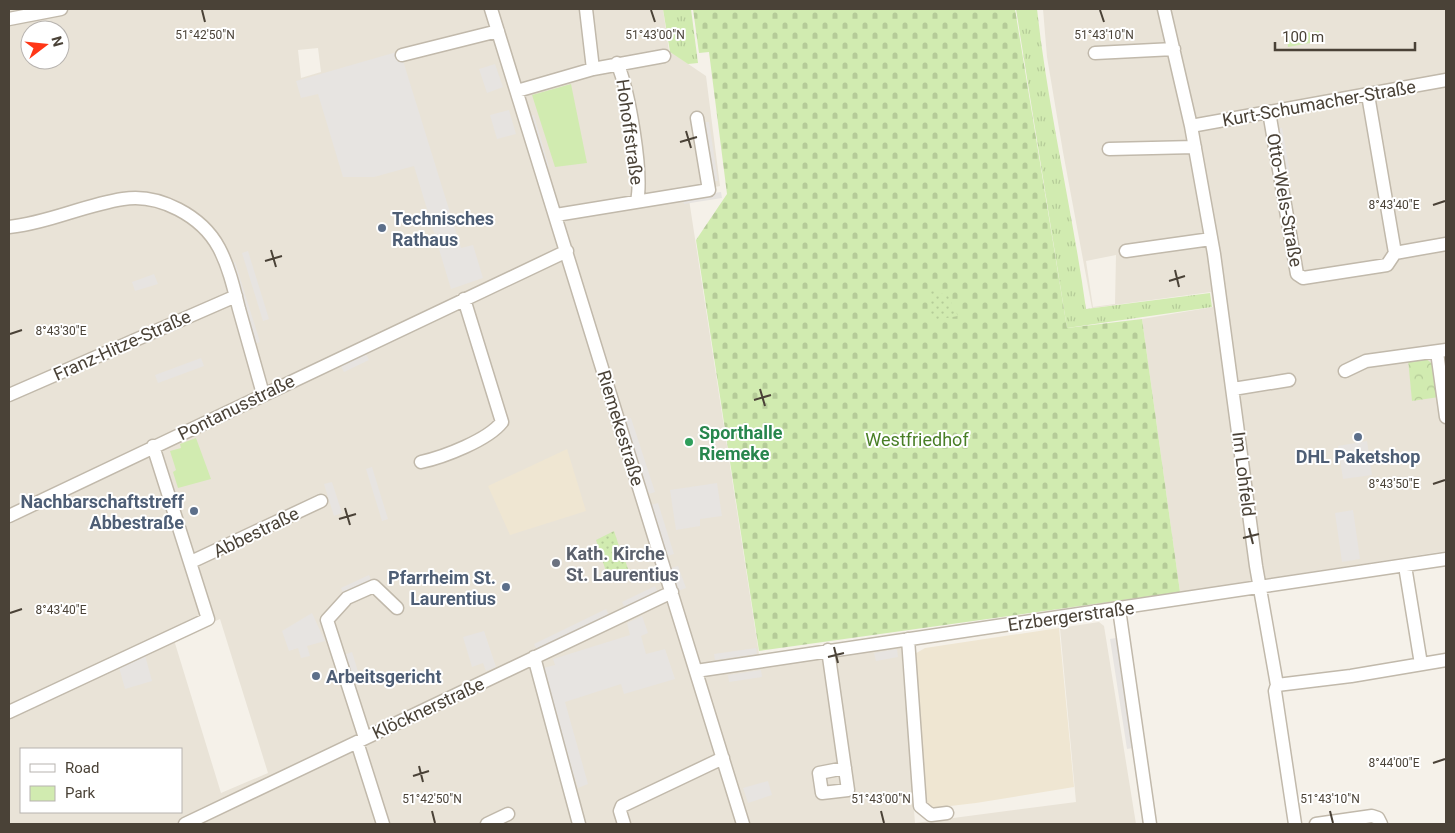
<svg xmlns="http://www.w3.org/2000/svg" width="1455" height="833" font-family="Roboto,sans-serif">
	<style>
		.residential { fill: #e9e3d7; fill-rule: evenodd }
		.education { fill: #efe6d2 }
		.grass { fill: url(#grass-tufts) }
		.forest { fill: url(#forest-crowns) }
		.cemetery { fill: url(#cemetery-stones) }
		.park { fill: #d1ebb0 }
		.garden { fill: url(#garden-dots) }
		.parking { fill: #e7e4e1 }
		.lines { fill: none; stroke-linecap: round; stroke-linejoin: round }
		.minor-casing { stroke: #c1b9ab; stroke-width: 15 }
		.minor { stroke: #fff; stroke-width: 12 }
		.ticks { fill: none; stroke: #4a4237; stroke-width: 2 }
		.service-dot { fill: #5c6f8a; stroke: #fff; stroke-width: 2 }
		.leisure-dot { fill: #2e9e5b; stroke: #fff; stroke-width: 2 }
		.worship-dot { fill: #6b7280; stroke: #fff; stroke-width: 2 }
		.labels { text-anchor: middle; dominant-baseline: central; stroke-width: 4; stroke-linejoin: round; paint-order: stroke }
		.street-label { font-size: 18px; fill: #4a4237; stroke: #fff }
		.service-label { font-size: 18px; font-weight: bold; fill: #4e5e75; stroke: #fff; text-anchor: start }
		.leisure-label { font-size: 18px; font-weight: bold; fill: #27864d; stroke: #fff; text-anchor: start }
		.park-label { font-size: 18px; fill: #497f26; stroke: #fff }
		.worship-label { font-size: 18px; font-weight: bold; fill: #5b616d; stroke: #fff; text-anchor: start }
		.ticks-label { font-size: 12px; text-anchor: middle; fill: #4a4237; stroke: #fff; stroke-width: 4; stroke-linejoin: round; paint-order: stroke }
	</style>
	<defs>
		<pattern id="grass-tufts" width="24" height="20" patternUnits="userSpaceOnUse" patternTransform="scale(1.25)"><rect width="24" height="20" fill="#d1ebb0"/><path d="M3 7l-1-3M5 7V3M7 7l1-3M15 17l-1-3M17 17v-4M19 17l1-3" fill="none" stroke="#b5cb98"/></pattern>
		<pattern id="forest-crowns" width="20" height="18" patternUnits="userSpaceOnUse" patternTransform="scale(1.25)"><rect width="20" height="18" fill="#d1ebb0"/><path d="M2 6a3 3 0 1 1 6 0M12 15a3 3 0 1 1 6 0" fill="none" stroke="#b5cb98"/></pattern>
		<pattern id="cemetery-stones" width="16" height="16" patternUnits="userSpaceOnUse" patternTransform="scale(1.25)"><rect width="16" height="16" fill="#d1ebb0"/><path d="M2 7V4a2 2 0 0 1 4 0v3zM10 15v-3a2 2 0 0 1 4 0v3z" fill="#b5cb98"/></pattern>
		<pattern id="garden-dots" width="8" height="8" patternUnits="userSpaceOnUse" patternTransform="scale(1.25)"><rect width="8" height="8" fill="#d1ebb0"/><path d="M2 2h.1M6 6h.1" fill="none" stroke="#b5cb98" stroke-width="1.8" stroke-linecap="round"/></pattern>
	</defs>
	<rect width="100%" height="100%" fill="#f5f1e9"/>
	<path class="residential" d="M9,9H663L669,51L706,76L720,186L688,193L761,667L901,645L915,823L1076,802L1060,628L1099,622L1104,626L1136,824H9ZM30,30H60V60H30ZM318,48L321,72L301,78L298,50ZM220,619L268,773L221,793L174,640ZM21,749H181V812H21Z
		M1043,9H1446V361L1443,365L1446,385V551L1180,592L1142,319L1213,307L1211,292L1092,308L1063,152L1047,57ZM1116,255L1115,304L1093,307L1086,261Z"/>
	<path class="education" d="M567,449L586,511L510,535L488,486Z
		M1059,628L1074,787L976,803L933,808L925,803L913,655L925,648Z"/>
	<path class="grass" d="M663,9H691L698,63L688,64L670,52Z
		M1016,9H1037C1048,110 1072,208 1086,309L1210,293L1212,307L1067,328Z"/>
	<path class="forest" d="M1424,357L1435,366L1439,397L1412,401L1408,359Z"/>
	<path class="cemetery" d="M693,9H1015L1067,328L1142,319L1180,592L759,651L696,240L727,194L709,52L699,53Z"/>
	<path class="park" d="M1319,31L1321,41L1288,47L1287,36Z
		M571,84L587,163L555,167L532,95Z
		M196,438L211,479L178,488L173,472L176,470L170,451L181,448L180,444Z"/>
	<path class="garden" d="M930,289L948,296L958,316L930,321Z
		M614,531L621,552L619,553L621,561L625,560L629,572L609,581L596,540Z"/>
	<path class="parking" d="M400,51L461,248L473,245L483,278L451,289L414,166L374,177H343L318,94L301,98L296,81Z
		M495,64L503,87L487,93L479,69Z
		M509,110L516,134L497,139L490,115Z
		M534,115L549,167L546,168L530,116Z
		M703,122H709L718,181H712Z
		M1282,128L1290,173L1284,174L1276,129Z
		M721,192L722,198L684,204L683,197Z
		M248,251L269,319L263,321L242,253Z
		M235,262L260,342L255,344L230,264Z
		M154,274L158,284L135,291L132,282Z
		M366,354L369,360L344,372L341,366Z
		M201,358L204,366L158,383L155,375Z
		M631,418L655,492L649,494L625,420Z
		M1367,441L1372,475L1343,479L1338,446Z
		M372,467L388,519L382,521L366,469Z
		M332,482L342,513L334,516L324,484Z
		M717,483L722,516L700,519V526L676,530L670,490Z
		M658,503L674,554L667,556L651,505Z
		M1353,510L1360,559L1342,562L1335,513Z
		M678,566L686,588L678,591L671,568Z
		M369,575L372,583L344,595L341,588Z
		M655,586L658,593L625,608L622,602Z
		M606,609L609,615L537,650L534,644Z
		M312,613L325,641L307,646L310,656L301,658L298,648L289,651L282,631Z
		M642,616L648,633L641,636L646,654L665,649L675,679L624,694L621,684L565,702L588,784L578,788L544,680L543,668L555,665L553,659L630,635L627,623Z
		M484,631L496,667L486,671L483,663L472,667L463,637Z
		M1116,638L1133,748L1127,749L1110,639Z
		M756,648L757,654L715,660L714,654Z
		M897,649L898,657L876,661L874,653Z
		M352,652L359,675L350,677L344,655Z
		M145,655L152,681L125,689L119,667Z
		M761,670L762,677L729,682L728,675Z
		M768,781L772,795L748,803L743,788Z"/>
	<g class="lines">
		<defs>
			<path id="minor" d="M491,9L743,824
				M586,9L593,69
				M1164,9L1191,126L1214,254L1256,566L1277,685L1275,691L1295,824
				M9,19L61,9
				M1095,53L1174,49
				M402,55L498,31
				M617,63C629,90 643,174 637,201
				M517,91L593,69L664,56
				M1269,112L1297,274L1303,278L1387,265L1395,253L1368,95
				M1191,126L1446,80
				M1109,149L1195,147
				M556,215L709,190L697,118
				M9,227C48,223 84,205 123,199C159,193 202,216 219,248C229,267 234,289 239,309C247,338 255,366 263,394
				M1126,251L1211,239
				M1395,253L1446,244
				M1437,352L1446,417
				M1345,371L1366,361L1446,350
				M1233,389L1289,380
				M9,395L236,296
				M421,462C444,457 488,440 502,422L464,299
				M9,516L567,251
				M191,562L321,501
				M1405,566L1421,664
				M1119,609L1150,824
				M908,639L920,806L931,815L947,813
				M828,650L848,790L822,793L819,773L845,768
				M534,657L579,824
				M696,671L1446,559
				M1277,685L1351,676L1446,660
				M9,712L208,619L153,446
				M365,738L327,620L347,598L374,586L397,608
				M357,742L383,824
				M185,824L672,592
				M487,824L508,814
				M624,824L620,811L622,806L723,758
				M1316,824L1372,816L1378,818L1381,824"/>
		</defs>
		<use href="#minor" class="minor-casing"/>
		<use href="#minor" class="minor"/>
	</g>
	<path class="ticks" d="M202,10L205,22M651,10L655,22M1100,10L1104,22M686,131L691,148M680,142L697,137M1433,205L1445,201M271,250L276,267M265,261L282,256M1175,270L1179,287M1169,281L1185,276M10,334L22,330M760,389L765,406M754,400L771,395M1433,484L1445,480M345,508L350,525M339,519L356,514M1249,528L1253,544M1243,538L1259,534M10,613L22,609M834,647L838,663M828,657L844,653M1433,763L1445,759M419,766L423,782M413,776L429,771M432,811L435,823M881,811L884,823M1330,811L1333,823"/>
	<g class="service-dot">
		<circle cx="382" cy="228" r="5"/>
		<circle cx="1358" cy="437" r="5"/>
		<circle cx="194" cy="511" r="5"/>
		<circle cx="506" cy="587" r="5"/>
		<circle cx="316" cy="676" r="5"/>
	</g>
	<circle class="leisure-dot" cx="689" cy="442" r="5"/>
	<circle class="worship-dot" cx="556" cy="563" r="5"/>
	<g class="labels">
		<g class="street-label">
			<text transform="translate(1319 103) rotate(-10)">Kurt-Schumacher-Straße</text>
			<text transform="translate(630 132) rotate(82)">Hohoffstraße</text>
			<text transform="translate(1285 200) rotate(80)">Otto-Wels-Straße</text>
			<text transform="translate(122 345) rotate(-24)">Franz-Hitze-Straße</text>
			<text transform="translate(236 407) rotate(-26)">Pontanusstraße</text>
			<text transform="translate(621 428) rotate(73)">Riemekestraße</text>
			<text transform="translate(1244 474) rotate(83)">Im Lohfeld</text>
			<text transform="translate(256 532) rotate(-26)">Abbestraße</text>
			<text transform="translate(1071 616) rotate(-8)">Erzbergerstraße</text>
			<text transform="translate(428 708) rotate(-25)">Klöcknerstraße</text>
		</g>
		<g class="service-label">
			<text x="392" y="218">Technisches<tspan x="392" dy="21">Rathaus</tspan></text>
			<text x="1358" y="456" text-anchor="middle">DHL Paketshop</text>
			<text x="184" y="501" text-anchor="end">Nachbarschaftstreff<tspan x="184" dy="21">Abbestraße</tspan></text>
			<text x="496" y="577" text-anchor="end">Pfarrheim St.<tspan x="496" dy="21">Laurentius</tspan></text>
			<text x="326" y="676">Arbeitsgericht</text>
		</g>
		<g class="leisure-label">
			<text x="699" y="432">Sporthalle<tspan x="699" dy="21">Riemeke</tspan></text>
		</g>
		<g class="park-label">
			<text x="917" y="439">Westfriedhof</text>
		</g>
		<g class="worship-label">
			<text x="566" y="553">Kath. Kirche<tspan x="566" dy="21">St. Laurentius</tspan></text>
		</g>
	</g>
	<g class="ticks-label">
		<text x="205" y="39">51°42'50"N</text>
		<text x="655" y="39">51°43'00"N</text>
		<text x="1104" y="39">51°43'10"N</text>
		<text x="1394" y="209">8°43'40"E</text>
		<text x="61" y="335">8°43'30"E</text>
		<text x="1394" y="488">8°43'50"E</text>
		<text x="61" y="614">8°43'40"E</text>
		<text x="1394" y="767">8°44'00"E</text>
		<text x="432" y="803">51°42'50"N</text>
		<text x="881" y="803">51°43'00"N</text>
		<text x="1330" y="803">51°43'10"N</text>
	</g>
	<rect width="1455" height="833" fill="none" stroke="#4a4237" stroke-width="20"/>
	<rect x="20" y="748" width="162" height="65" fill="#ffffff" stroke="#b7b3af"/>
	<rect x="30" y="764" width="25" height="8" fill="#ffffff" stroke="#b7b3af"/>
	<text x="65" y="773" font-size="15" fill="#4a4237">Road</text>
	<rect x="30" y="786" width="25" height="15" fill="#d1ebb0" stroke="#b7b3af"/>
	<text x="65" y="798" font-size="15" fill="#4a4237">Park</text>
	<g transform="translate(45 45) rotate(74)"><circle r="24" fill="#ffffff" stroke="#b7b3af"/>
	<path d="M0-4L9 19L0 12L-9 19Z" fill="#ff3616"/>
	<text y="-8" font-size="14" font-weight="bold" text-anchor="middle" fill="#4a4237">N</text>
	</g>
	<path d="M1275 42v8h140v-8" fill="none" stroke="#4a4237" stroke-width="2.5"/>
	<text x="1282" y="42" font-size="15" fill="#4a4237" stroke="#ffffff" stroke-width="4" paint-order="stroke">100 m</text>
</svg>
